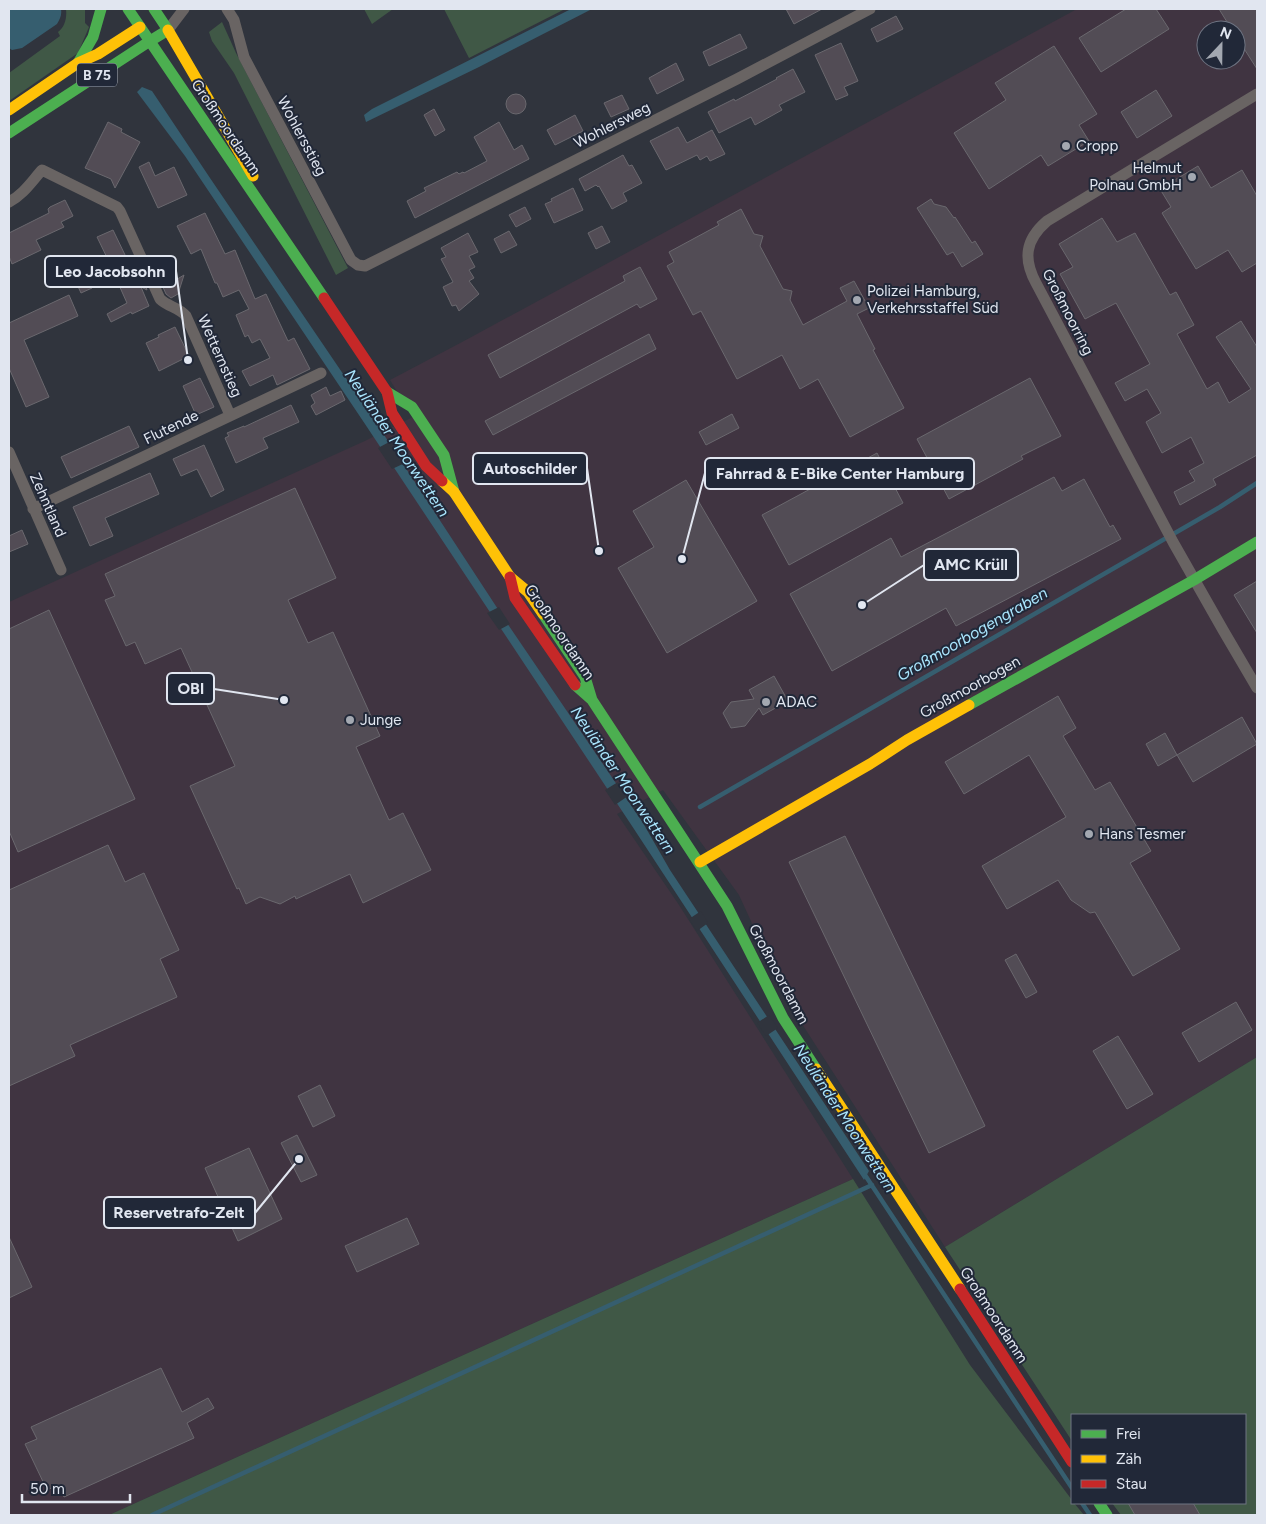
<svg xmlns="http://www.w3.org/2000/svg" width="1266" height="1524" font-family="Figtree,sans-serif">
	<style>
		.commercial { fill: #403441; fill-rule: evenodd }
		.green { fill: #405846 }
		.water { fill: #365e6f }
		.pier { fill: #30343d }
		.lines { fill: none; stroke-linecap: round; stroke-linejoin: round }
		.stream { stroke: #365e6f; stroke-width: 4.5 }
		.building { fill: #524c55; stroke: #6a686e }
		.street { stroke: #696463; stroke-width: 11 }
		.fast { stroke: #4caf50; stroke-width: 11 }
		.slow { stroke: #ffc107; stroke-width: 11 }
		.jam { stroke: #c62828; stroke-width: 11 }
		.poi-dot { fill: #a3a8b1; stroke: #212838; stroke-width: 2 }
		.labels { text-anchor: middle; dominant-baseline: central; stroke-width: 4; stroke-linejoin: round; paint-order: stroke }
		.shield { fill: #212838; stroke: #a7adb9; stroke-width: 1 }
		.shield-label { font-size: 14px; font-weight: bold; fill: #e1e6f0 }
		.street-label { font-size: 15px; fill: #e1e6f0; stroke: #212838 }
		.poi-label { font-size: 15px; fill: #e1e6f0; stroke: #212838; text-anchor: start }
		.water-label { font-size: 16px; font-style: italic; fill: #aae5fd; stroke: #212838 }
		.leader { fill: none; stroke: #e1e6f0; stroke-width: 2 }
		.callout-dot { fill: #e1e6f0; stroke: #212838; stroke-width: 2 }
		.callout { fill: #212838; stroke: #e1e6f0; stroke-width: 2 }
		.callout-label { font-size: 16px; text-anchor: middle; font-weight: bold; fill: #e1e6f0 }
	</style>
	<rect width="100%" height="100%" fill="#30343d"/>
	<path class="commercial" d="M1077,9H1257V1057L945,1247L788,1002L739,895L663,790L617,814L679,905L853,1179L109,1515H9V602L367,440L413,417L390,380L464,341ZM1206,30H1236V60H1206Z"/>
	<path class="green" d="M66,9H85V23L89,27L78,53L9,101V73L60,36L58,32C65,27 67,18 66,9Z
		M364,9H393L372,24Z
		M444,9H565L469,58Z
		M222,22L236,53L348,268L336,275L234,73L212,41L209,32Z
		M1257,1057V1515H1121L1112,1503H1245V1415H1072V1441L945,1247Z
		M853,1179L970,1365L1072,1500V1503H1074L1084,1515H109Z"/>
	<path class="water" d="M9,9H61C62,15 60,19 57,24L22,48L12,50L9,48Z
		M571,9H592L479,67L366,122L364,115L372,109Z
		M142,87L152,91L210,178L373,418L507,623L643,823L670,870L869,1171L864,1180L634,829L365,424L185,156L137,92Z"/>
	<path class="pier" d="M391,441L405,463L392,469L378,448Z
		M499,607L510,624L499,630L487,613Z
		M618,782L628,796L615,805L605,790Z
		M701,911L708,923L697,931L689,919Z
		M769,1015L778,1028L766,1036L757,1023Z"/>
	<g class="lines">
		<path class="stream" d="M700,807L1220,507L1257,483
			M863,1172L1072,1488
			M1082,1503L1090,1515
			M152,1515L872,1185"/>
	</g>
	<path class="building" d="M786,9H822L794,24Z
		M1126,9H1156L1169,29L1101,72L1079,38Z
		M1219,9H1257V69L1236,36V30H1232Z
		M896,16L903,29L877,42L871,29Z
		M740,34L747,48L709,66L703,52Z
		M841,43L858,81L844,87L848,95L836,100L815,55Z
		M1054,46L1097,114L1079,125L1089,141L1048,166L1041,155L989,189L954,133L1006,100L995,83Z
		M676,63L684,80L657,94L649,78Z
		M793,69L805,92L779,105L782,110L755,125L751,117L719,133L708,112L734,99L735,101L777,79L776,78Z
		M1156,90L1172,116L1137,138L1121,112Z
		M506 104a10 10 0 1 1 20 0a10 10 0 1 1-20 0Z
		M622,95L629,109L611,117L604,103Z
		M434,109L445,130L435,136L424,115Z
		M575,115L583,131L555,145L547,130Z
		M108,122L122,129L121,132L140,142L115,188L111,179L85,168Z
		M499,122L514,150L522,145L529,159L415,218L407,201L426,191L424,188L457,172L459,174L463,172L464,173L487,161L474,137Z
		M678,127L687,143L712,130L725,154L710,161L707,156L700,160L697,155L666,170L650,141Z
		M623,155L629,166L632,165L642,183L623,193L627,201L612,209L599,186L598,187L596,185L585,191L579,179Z
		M149,162L155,176L174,167L187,195L158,208L139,167Z
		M1198,166L1211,188L1242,170L1257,196V263L1242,272L1228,250L1196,269L1162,213L1171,207L1160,189Z
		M573,188L583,210L554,223L545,204L552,201L551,199Z
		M931,199L934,204L946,207L954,218L955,217L972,243L975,241L983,254L962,267L953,252L947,255L917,208Z
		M65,200L73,216L61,222L64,227L36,240L41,250L12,264L9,256V233L49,213L48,209L50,207Z
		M525,207L531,219L516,227L509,215Z
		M741,209L754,234L763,236L760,246L783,289L792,291L790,300L803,325L847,301L840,288L854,281L869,308L857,314L875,349L873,350L904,408L850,437L818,379L800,389L782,355L737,379L701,311L693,315L667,266L674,262L669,252L719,225L717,222Z
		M205,213L225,254L235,250L255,299L266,294L288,341L294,338L310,369L277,385L273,375L250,386L242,371L270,358L260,339L252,343L248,335L245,337L236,315L249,309L239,290L223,297L217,283H215L201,249L191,254L177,226Z
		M1102,218L1117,242L1135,233L1170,295L1176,292L1194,325L1177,334L1207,389L1218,382L1229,403L1251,389L1216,337L1241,321L1257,347V455L1213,479L1216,485L1180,505L1174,492L1195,481L1189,471L1204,463L1191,437L1162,453L1146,422L1161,413L1147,389L1125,401L1115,383L1150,364L1116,303L1085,319L1060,274L1073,267L1059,244Z
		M602,226L610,242L596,249L588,233Z
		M113,230L140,286L145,284L147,290L141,287L149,306L132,314L131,312L111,322L107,314L127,303L114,274H115L97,237Z
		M509,231L517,245L501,253L494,239Z
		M468,233L478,252L469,256L475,267L469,270L474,278L469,281L479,294L459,311L456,305L452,306L443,287L453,282L441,259L446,257L441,248Z
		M640,267L657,299L640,308L637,304L500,378L488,355L625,281L623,276Z
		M163,275L164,278L170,275L174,281L184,275L178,294L171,298L166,294L159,278Z
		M87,277L92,288L81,293L76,282Z
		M69,295L78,316L24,340L49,397L26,407L9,368V323Z
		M175,327L189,356L159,371L146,343L159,337L158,335Z
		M649,334L656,349L493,435L485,421Z
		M200,378L214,407L196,415L183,386Z
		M1030,378L1061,436L1021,456L1023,459L949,499L917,439Z
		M326,387L330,396L341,391L345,400L316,415L311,406L315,403L311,395Z
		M291,405L299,422L263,438L268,448L236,463L225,438L229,436L227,433L244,426V427Z
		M732,414L739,428L706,445L699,432Z
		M129,426L139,447L71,478L61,457Z
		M204,445L224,490L211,497L197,469L181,476L173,459Z
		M877,453L903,503L789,565L762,515Z
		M150,473L159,494L105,518L113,536L90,546L73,507Z
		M1054,477L1062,491L1084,479L1110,527L1113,525L1121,539L956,626L946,608L832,671L790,594L891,538L901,557Z
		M686,480L757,601L667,653L618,568L654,547L633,511Z
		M295,488L336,578L288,600L308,643L333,632L380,736L356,747L389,820L403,813L431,870L363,903L350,874L296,899L295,896L280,904L260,897L246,904L239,888L237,889L190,786L235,766L181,648L145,664L135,642L126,646L105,600L115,596L105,574Z
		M22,530L28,544L9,552V536Z
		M1257,581V633L1234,595Z
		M49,610L135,799L18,852L9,831V629Z
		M774,676L788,701L763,715L759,708L745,726L731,728L723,713L731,702L754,699L749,690Z
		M1058,696L1076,728L1063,736L1095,790L1110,782L1151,851L1130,863L1180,949L1133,976L1095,912L1090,913L1071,900L1058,880L1007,909L982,866L1066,817L1029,755L964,794L945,762Z
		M1242,717L1257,744L1193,782L1177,755Z
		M1165,733L1177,755L1158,766L1146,744Z
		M845,836L985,1126L929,1153L789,862Z
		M108,845L125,882L144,873L179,950L160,959L177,997L70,1045L75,1056L9,1086V890Z
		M1016,954L1037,992L1026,998L1005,960Z
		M1236,1002L1252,1030L1199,1062L1182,1033Z
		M1118,1036L1153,1094L1127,1109L1093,1051Z
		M320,1085L335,1116L313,1127L298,1096Z
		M297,1135L317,1175L301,1182L281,1143Z
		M249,1148L282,1219L238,1241L205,1168Z
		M407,1218L419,1244L357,1272L345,1246Z
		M9,1237L32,1287L9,1298Z
		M161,1368L182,1412L208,1398L214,1408L187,1423L194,1438L64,1497L58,1485L47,1490L25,1444L37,1439L31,1427Z
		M1128,1503H1193L1200,1515H1135Z"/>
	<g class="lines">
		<path class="street" d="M227,9L234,20L244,57L351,260L358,265L365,266L737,79L870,9
			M168,30L184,9
			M1257,94L1047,221C1025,240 1023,259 1036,283L1173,542L1223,630L1257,688
			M9,202C23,195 32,181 42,170L117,207L120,211L160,299C168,307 179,307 186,316L230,415
			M9,452L61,570
			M33,509L321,373"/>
		<path class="fast" d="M128,9L324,298
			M150,41L168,30L154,9
			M78,63L93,37L101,9
			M9,133L150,41
			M387,392L412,407L444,455L454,492
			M543,614L585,677L592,700
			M575,685L592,700L727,906L783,1018L816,1069
			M969,705L1194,580L1257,542
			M1099,1503L1107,1515"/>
		<path class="slow" d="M168,30L253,176
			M9,110L78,63L98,54L140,27
			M442,481L454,492L510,577L528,592L543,614
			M700,862L870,764L907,740L969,705
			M816,1069L960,1289"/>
		<path class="jam" d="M324,298L387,392L392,413L426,466L442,481
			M510,577L515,598L575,685
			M960,1289L1072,1462"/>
	</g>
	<g class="poi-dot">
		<circle cx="1066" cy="146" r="5"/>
		<circle cx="1192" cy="177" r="5"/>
		<circle cx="857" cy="300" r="5"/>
		<circle cx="766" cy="702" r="5"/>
		<circle cx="350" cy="720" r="5"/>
		<circle cx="1089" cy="834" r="5"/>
	</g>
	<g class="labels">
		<rect class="shield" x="77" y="63.5" width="40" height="23" rx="4"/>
		<g class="shield-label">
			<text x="97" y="75">B 75</text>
		</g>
		<g class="street-label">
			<text transform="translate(612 125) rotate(-27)">Wohlersweg</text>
			<text transform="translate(226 127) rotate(56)">Großmoordamm</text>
			<text transform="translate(302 136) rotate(62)">Wohlersstieg</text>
			<text transform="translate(1068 312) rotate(63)">Großmoorring</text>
			<text transform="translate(220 356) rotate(66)">Wetternstieg</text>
			<text transform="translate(171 427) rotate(-26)">Flutende</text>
			<text transform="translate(48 505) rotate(66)">Zehntland</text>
			<text transform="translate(560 632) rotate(56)">Großmoordamm</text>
			<text transform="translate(970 687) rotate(-29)">Großmoorbogen</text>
			<text transform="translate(779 974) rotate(62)">Großmoordamm</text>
			<text transform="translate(994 1315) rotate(57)">Großmoordamm</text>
		</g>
		<g class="poi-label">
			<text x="1076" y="146">Cropp</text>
			<text x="1182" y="168" text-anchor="end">Helmut<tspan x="1182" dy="17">Polnau GmbH</tspan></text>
			<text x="867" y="291">Polizei Hamburg,<tspan x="867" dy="17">Verkehrsstaffel Süd</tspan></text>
			<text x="776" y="702">ADAC</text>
			<text x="360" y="720">Junge</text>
			<text x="1099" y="834">Hans Tesmer</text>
		</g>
		<g class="water-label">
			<text transform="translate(397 443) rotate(56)">Neuländer Moorwettern</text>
			<text transform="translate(972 634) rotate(-30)">Großmoorbogengraben</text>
			<text transform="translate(623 780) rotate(56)">Neuländer Moorwettern</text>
			<text transform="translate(845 1118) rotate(57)">Neuländer Moorwettern</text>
		</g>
	</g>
	<path class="leader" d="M188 360L176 271M599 551L587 468M682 559L705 473M862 605L924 565M284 700L214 689M299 1159L255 1213"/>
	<g class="callout-dot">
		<circle cx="188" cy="360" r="5"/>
		<circle cx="599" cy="551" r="5"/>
		<circle cx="682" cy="559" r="5"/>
		<circle cx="862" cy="605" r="5"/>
		<circle cx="284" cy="700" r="5"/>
		<circle cx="299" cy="1159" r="5"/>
	</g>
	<g class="callout">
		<rect x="45" y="256" width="131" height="31" rx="5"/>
		<rect x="473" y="453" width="114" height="31" rx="5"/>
		<rect x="705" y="458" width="269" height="31" rx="5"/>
		<rect x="924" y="549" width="94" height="31" rx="5"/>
		<rect x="167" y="673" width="47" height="31" rx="5"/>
		<rect x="104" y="1197" width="151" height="31" rx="5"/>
	</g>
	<g class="callout-label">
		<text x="110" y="277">Leo Jacobsohn</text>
		<text x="530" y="474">Autoschilder</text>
		<text x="840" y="479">Fahrrad &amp; E-Bike Center Hamburg</text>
		<text x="971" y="570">AMC Krüll</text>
		<text x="191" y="694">OBI</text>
		<text x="179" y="1218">Reservetrafo-Zelt</text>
	</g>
	<rect width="1266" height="1524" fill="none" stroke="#e1e6f0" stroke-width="20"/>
	<rect x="1071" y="1414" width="175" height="90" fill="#212838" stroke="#6e7482"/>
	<rect x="1081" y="1430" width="25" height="8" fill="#4caf50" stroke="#6e7482"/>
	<text x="1116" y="1439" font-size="15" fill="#e1e6f0">Frei</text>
	<rect x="1081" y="1455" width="25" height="8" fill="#ffc107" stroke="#6e7482"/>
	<text x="1116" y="1464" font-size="15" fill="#e1e6f0">Zäh</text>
	<rect x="1081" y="1480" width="25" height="8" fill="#c62828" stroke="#6e7482"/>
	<text x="1116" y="1489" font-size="15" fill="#e1e6f0">Stau</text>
	<g transform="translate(1221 45) rotate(22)"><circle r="24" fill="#212838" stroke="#6e7482"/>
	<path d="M0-4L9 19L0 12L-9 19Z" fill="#a3a8b1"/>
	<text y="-8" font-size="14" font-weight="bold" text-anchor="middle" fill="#e1e6f0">N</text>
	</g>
	<path d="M22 1494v8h108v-8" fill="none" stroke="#e1e6f0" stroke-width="2.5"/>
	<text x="30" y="1494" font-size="15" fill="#e1e6f0" stroke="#212838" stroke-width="4" paint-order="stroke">50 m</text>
</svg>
